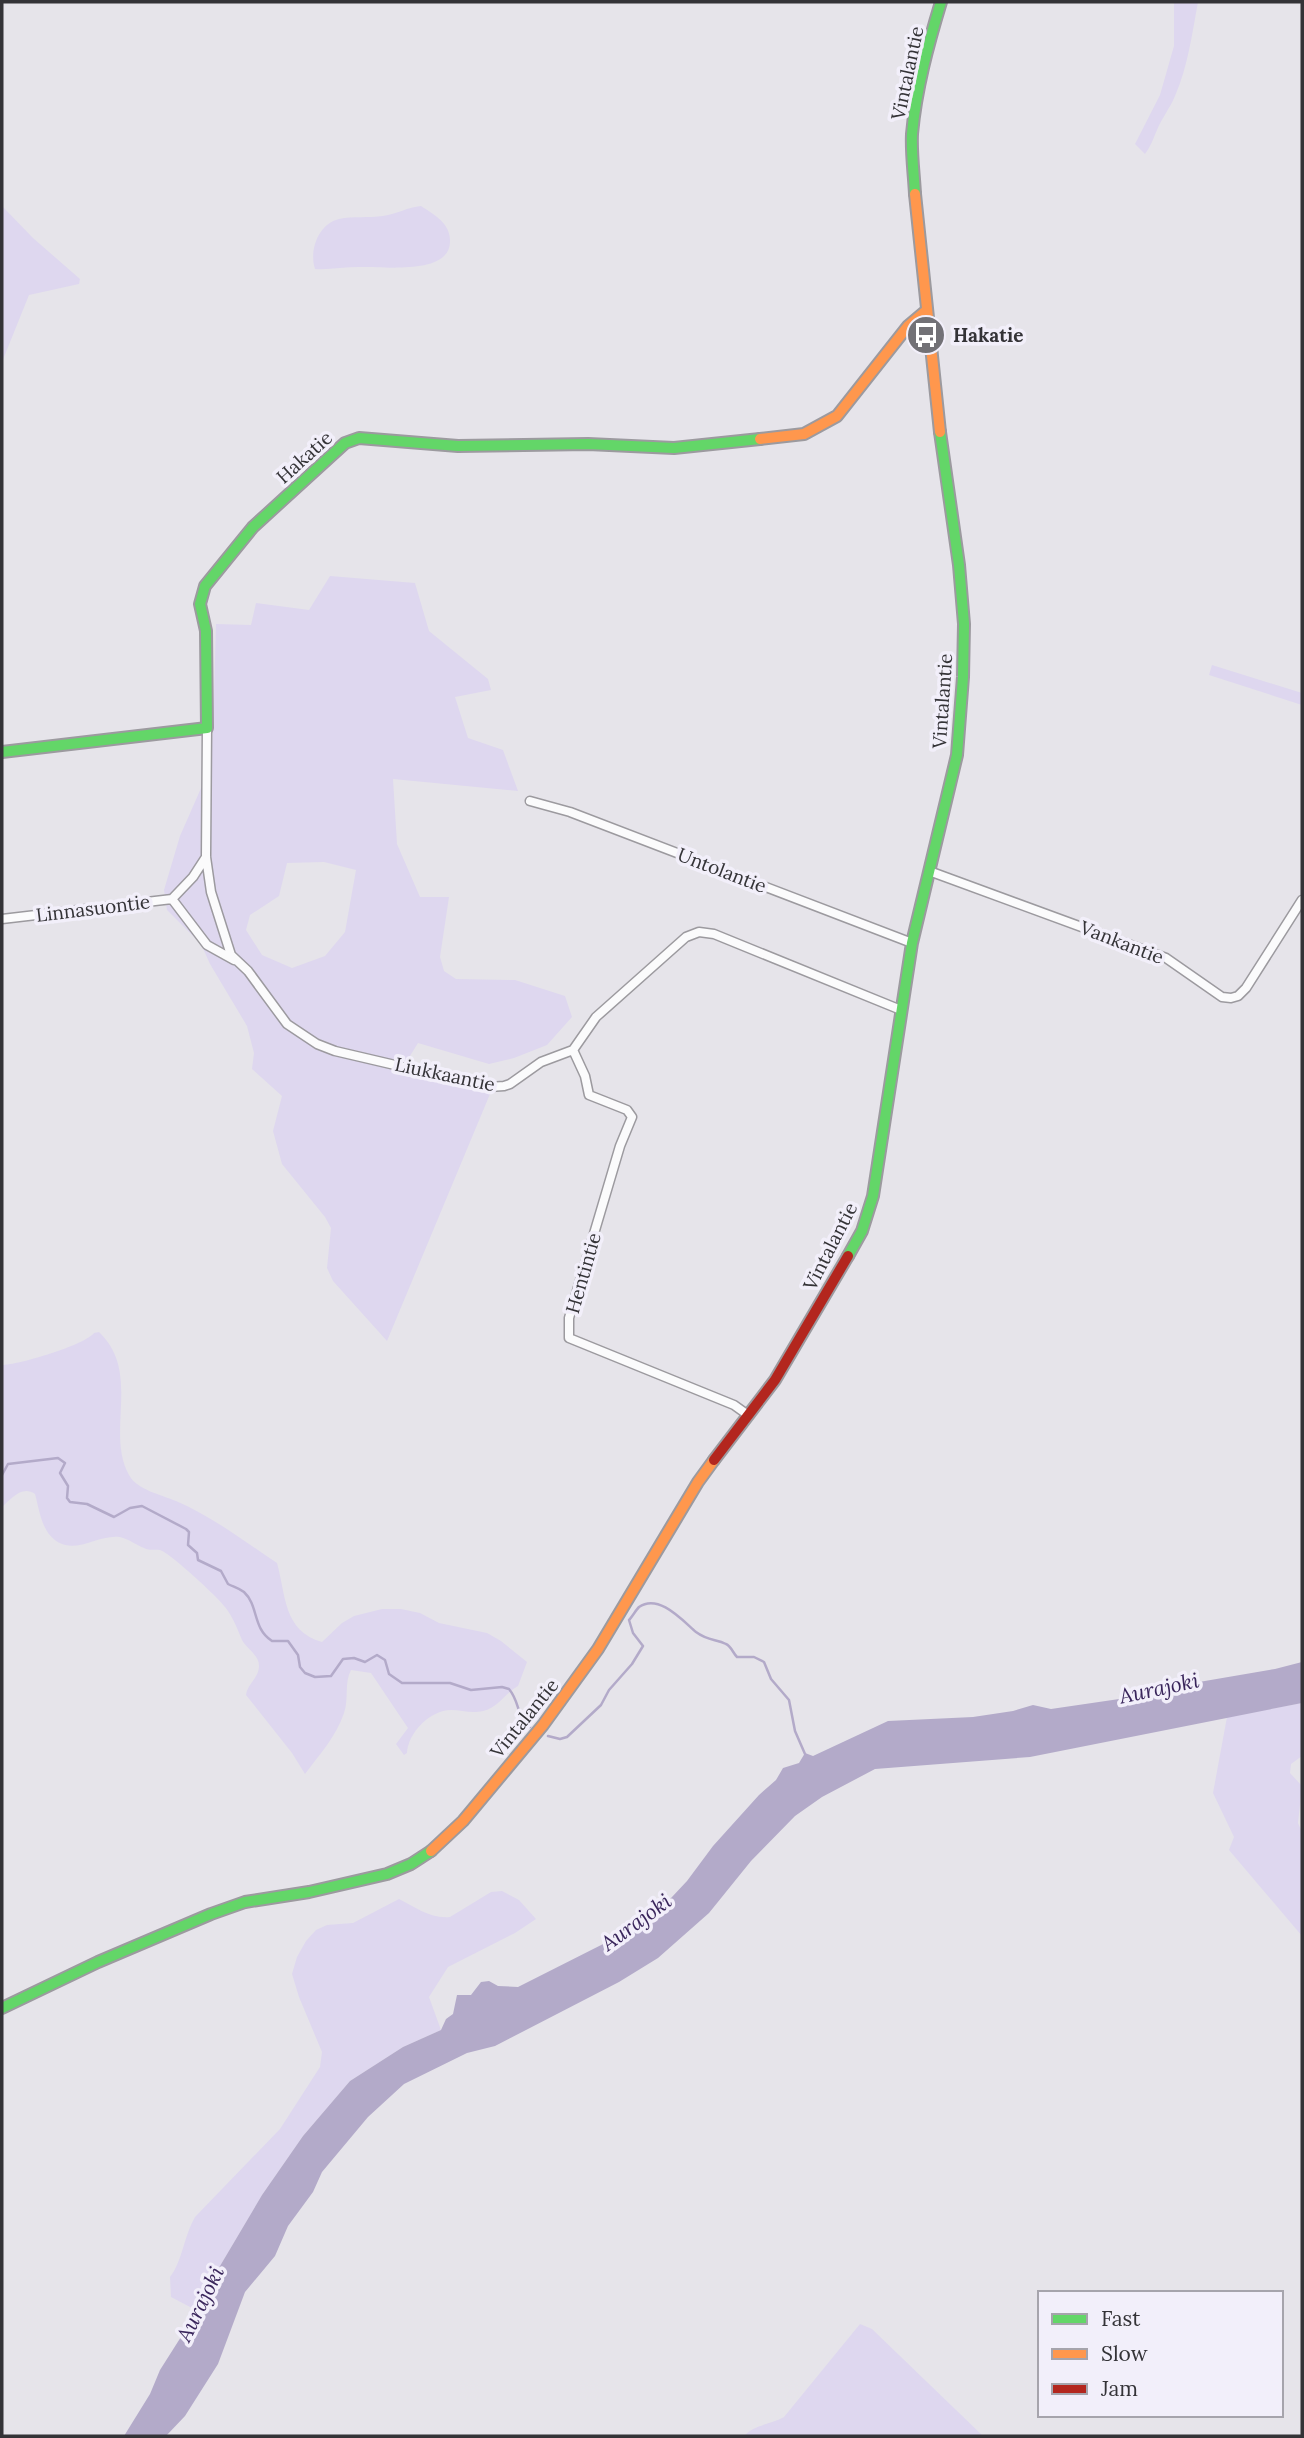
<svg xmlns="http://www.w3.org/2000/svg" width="1304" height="2438" font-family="Lora,serif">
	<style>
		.green { fill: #ded7ef; fill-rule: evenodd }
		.water { fill: #b3aac9 }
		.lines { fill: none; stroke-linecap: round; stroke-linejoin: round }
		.stream { stroke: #b3aac9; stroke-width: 2.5 }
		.street-casing { stroke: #9c9a9f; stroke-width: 11 }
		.fast-casing { stroke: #9c9a9f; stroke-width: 14 }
		.slow-casing { stroke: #9c9a9f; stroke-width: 14 }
		.jam-casing { stroke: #9c9a9f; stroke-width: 14 }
		.street { stroke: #fbfbfc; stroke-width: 8 }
		.fast { stroke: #63d668; stroke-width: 10 }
		.slow { stroke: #ff974d; stroke-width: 10 }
		.jam { stroke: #b3261e; stroke-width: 10 }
		.labels { text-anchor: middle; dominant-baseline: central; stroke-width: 7; stroke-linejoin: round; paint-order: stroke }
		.street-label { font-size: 19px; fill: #343337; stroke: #f2effa }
		.poi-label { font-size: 19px; font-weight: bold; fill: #343337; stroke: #f2effa; text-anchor: start }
		.water-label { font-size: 21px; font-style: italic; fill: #39255b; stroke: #f2effa }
	</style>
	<rect width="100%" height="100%" fill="#e6e4ea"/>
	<path class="green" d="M1174,2H1198C1192,34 1188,66 1175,96C1170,108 1162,118 1157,130C1153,139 1151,146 1145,154L1135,144L1160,95L1174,46Z
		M2,206L33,238L80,279L79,284L29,295L2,362Z
		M421,206C435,215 451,224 450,242C449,276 381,266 359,267C344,267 329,270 315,269C309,251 318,224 339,219C353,216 369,218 383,216C397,214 408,207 421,206Z
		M330,576L415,583L429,631L488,679L491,690L455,697L468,738L503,750L518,791L393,779L397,844L420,897H449L440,957L444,971L456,979L515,980L565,996L572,1017L547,1045L514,1058L489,1064L418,1043L400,1072L490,1094L387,1341L333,1281L327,1268L331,1228L325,1217L282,1164L273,1131L282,1096L252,1069L254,1053L247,1026L210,964L201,944L167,910L164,890L180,836L209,770L213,732L216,624L251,625L256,603L309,610ZM324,862L356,870L345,932L325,956L292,968L262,955L246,930L250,915L279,896L287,863Z
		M1212,665L1302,693V705L1209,675Z
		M99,1332C142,1373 105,1432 129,1475C137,1490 162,1495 176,1501C213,1517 244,1541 277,1563C286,1595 283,1631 322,1642L342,1623L354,1616L382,1609H401L420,1613L439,1623L487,1633L501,1641L527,1662L518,1686C505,1693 499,1707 483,1711C471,1714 462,1710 451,1710C430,1710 408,1733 407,1753L404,1755L396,1744L408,1728L371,1673L351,1670C344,1683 349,1699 344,1713C336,1737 319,1755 305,1774L292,1753L246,1695C247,1684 259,1678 259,1666C259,1655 247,1649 242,1640C237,1628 233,1617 225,1607C218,1597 170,1553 160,1550C155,1549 150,1551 144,1548C136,1545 129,1539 120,1537C101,1534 80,1551 62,1544C42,1536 40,1512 35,1494C22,1485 11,1499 2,1507V1365C18,1365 85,1345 94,1333Z
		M1302,1703V1756L1291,1764L1290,1773L1302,1786L1298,1823L1302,1832V1936L1229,1850L1234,1837L1213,1793L1227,1717Z
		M502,1891L519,1900L536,1919L515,1933L448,1967L429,1997L441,2030L403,2047L350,2081L303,2136L262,2195L220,2266L192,2308L171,2297L170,2277C182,2262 184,2236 195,2217L280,2129L320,2067L322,2052L299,1997L292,1974L297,1957L306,1941L316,1930L327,1925L353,1923L399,1899C415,1907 431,1919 450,1917L491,1892Z
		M860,2324L872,2329L983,2436H744C755,2424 770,2425 784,2417Z"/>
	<path class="water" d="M1302,1662V1703L1030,1757L875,1769L822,1797L795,1816L751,1861L709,1913L658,1958L619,1982L495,2046L467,2053L404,2084L368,2117L322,2172L313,2192L288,2226L275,2256L245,2292L218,2364L185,2416L166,2436H124L150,2394L160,2370L193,2318L200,2296L220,2266L262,2195L303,2136L350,2081L403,2047L441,2030L446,2019L453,2014L457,1995H471L481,1982L489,1981L498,1986L518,1987L617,1937L656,1914L687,1881L713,1846L759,1795L776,1780L783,1768L799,1763L805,1753L813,1756L888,1721L973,1717L1013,1711L1033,1705L1051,1709L1167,1692L1199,1682L1275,1669Z"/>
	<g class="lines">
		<path class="stream" d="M2,1475L8,1464L58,1458L65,1463L60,1473L68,1486L67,1498L70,1502L87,1504L114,1517L130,1508L142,1506L186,1529L189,1532L188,1545L197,1553L198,1560L221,1571L228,1584C234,1587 239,1588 244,1592C259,1606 252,1628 272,1641H288L298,1655L300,1667L305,1673L315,1677L331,1676L343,1659L354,1658L365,1662L377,1655L385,1660L389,1674L402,1683H450L471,1690L502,1687L509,1689C520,1702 516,1716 530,1727
			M548,1736L560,1739L567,1737L601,1705L609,1690L632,1664L643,1646L633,1633L629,1620C632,1617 636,1610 639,1607C659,1593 683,1621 696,1632C708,1641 716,1639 726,1644C731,1646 733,1653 737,1657H754L764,1662L771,1679L789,1700L795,1731L805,1754"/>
		<defs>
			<path id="street" d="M207,728L206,857L211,892L231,955L248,971L287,1024L317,1044L335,1051L489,1087L504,1086L510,1084L541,1062L573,1050L596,1017L686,937L699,932L714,934L901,1010
				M530,801L570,812L912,943
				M929,871L1166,958L1222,997L1231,998L1238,996L1246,988L1302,900
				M172,899L207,945L234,960
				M2,919L172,899L193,877L206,857
				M573,1050L585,1076L589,1095L627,1110L632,1117L620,1146L569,1318V1338L734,1405L748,1415"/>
			<path id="fast" d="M915,194C914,174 911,153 912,134C916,89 928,45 941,2
				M2,752L207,728L206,631L200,604L205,586L253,527L345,443L359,438L458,446L588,444L674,448L760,439
				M848,1256L862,1231L873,1196L912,943L957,755L963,677L964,624L959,565L940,432
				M2,2008L98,1962L211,1914L245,1902L309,1892L387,1874L411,1864L431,1851"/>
			<path id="slow" d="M915,194L940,432
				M760,439L804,434L837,416L908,326L927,310
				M431,1851L463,1821L543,1725L598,1649L698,1482L714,1460"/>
			<path id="jam" d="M714,1460L775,1380L848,1256"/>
		</defs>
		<use href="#street" class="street-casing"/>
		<use href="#fast" class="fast-casing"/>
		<use href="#slow" class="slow-casing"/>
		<use href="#jam" class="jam-casing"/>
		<use href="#street" class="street"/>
		<use href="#fast" class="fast"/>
		<use href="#slow" class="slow"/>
		<use href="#jam" class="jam"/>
	</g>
	<defs>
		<symbol id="bus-disc" viewBox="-11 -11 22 22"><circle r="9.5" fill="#727176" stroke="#f2effa"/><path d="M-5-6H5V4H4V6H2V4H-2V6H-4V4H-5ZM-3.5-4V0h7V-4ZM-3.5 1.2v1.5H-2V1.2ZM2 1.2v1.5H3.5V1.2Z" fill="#fff"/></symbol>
	</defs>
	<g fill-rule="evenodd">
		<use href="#bus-disc" x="904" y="313" width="44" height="44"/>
	</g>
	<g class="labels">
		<g class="street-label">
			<text transform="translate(907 73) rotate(-78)">Vintalantie</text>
			<text transform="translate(304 457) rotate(-42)">Hakatie</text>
			<text transform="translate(942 701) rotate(-86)">Vintalantie</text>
			<text transform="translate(722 870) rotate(21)">Untolantie</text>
			<text transform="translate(93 908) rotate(-7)">Linnasuontie</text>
			<text transform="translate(1122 942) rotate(21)">Vankantie</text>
			<text transform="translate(445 1074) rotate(12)">Liukkaantie</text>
			<text transform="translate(830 1246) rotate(-63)">Vintalantie</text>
			<text transform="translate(583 1273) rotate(-74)">Hentintie</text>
			<text transform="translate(524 1718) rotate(-51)">Vintalantie</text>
		</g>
		<g class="poi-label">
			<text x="953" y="335">Hakatie</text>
		</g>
		<g class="water-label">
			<text transform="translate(1159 1688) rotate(-12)">Aurajoki</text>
			<text transform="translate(636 1922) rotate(-36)">Aurajoki</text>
			<text transform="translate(200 2304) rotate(-64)">Aurajoki</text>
		</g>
	</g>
	<rect width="1304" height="2438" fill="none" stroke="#343337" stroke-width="7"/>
	<rect x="1038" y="2291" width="245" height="126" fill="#f2effa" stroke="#a6a4ac" stroke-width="2"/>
	<rect x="1052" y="2314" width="35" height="10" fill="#63d668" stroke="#a6a4ac" stroke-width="2"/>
	<text x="1101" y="2326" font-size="21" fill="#343337">Fast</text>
	<rect x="1052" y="2349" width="35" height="10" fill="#ff974d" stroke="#a6a4ac" stroke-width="2"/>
	<text x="1101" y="2361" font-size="21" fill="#343337">Slow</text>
	<rect x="1052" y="2384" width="35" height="10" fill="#b3261e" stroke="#a6a4ac" stroke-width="2"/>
	<text x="1101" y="2396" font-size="21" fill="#343337">Jam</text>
</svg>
